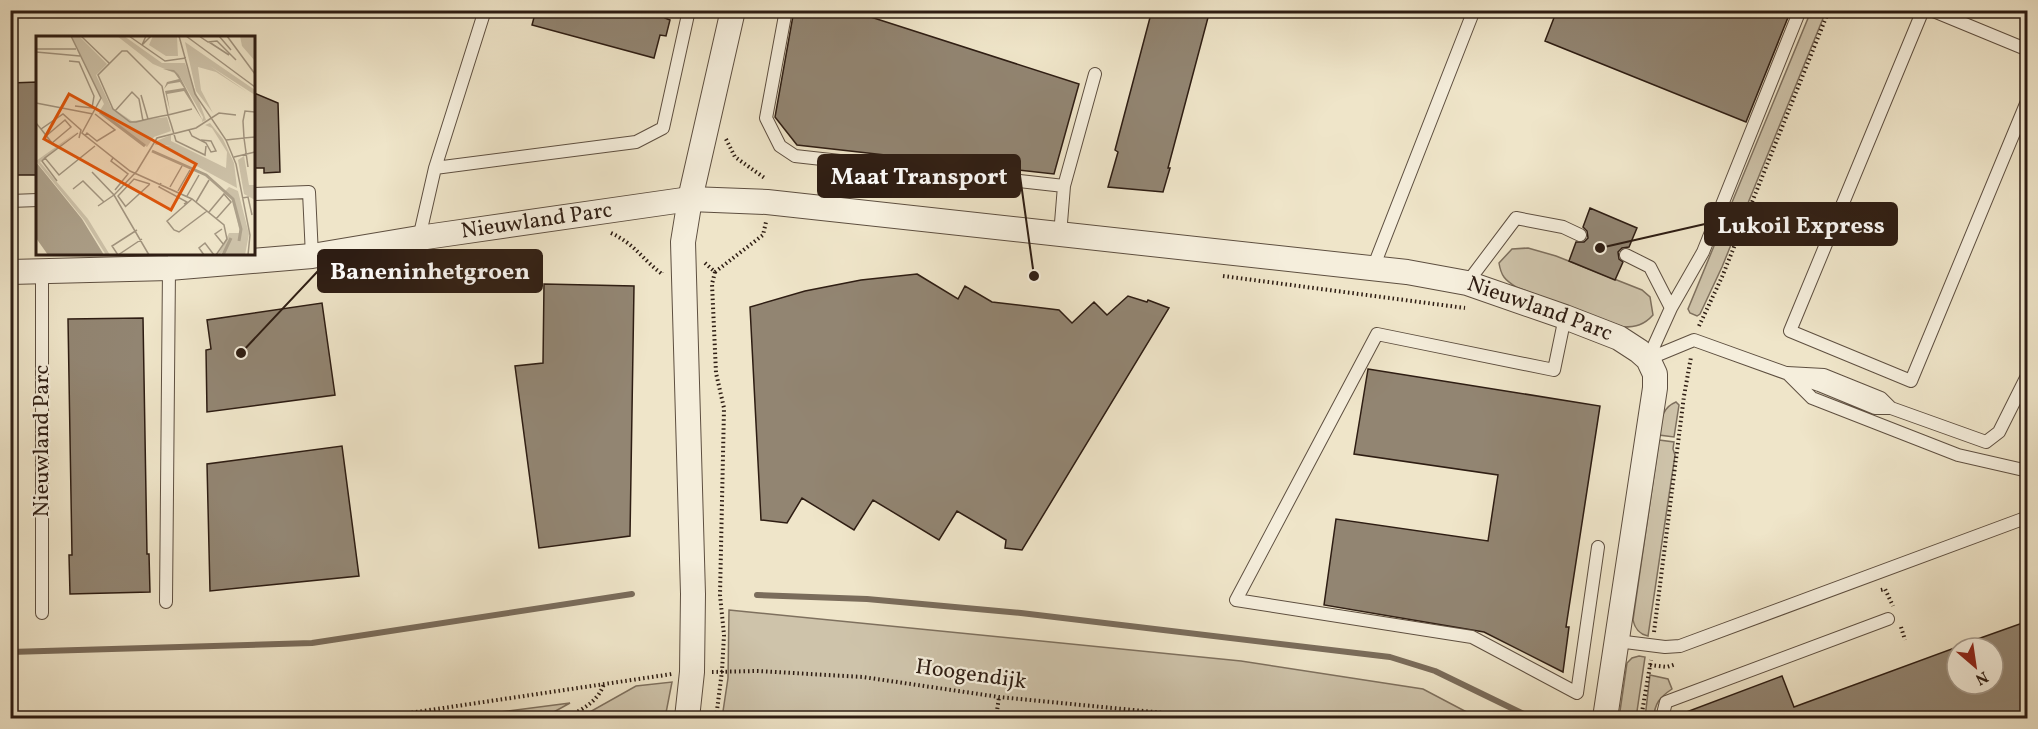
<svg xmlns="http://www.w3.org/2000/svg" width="2038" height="729" font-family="Vollkorn,serif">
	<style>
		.green { fill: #cec3aa; stroke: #7e705e; stroke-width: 1.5 }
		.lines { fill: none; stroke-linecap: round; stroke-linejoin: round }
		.stream { stroke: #7a6c5b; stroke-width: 6 }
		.building { fill: #928572; stroke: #2e1d13; stroke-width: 1.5 }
		.lane-casing { stroke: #5e4f40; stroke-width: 14 }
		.street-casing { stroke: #5e4f40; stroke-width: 26 }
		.path { stroke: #2e1d13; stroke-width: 4; stroke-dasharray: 1.5 3; stroke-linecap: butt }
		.lane { stroke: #f5eedc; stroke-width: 12 }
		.street { stroke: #f5eedc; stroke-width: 24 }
		.labels { text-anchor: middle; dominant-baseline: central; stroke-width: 4.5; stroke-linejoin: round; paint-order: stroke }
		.street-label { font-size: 22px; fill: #2e1d13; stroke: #f5eedc }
		.inset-river { fill: none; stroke: #ada18b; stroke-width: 3 }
		.inset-road { fill: none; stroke: #a29580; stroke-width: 1.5 }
		.view { fill: #df560c; fill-opacity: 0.15; stroke: #df560c; stroke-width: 3 }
		.inset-edge { fill: none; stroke: #2e1d13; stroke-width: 3 }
		.leader { fill: none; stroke: #2e1d13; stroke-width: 2 }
		.callout-dot { fill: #2e1d13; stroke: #f5eedc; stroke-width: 2 }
		.callout { fill: #2e1d13; stroke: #2e1d13; stroke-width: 2 }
		.callout-label { font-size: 24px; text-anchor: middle; font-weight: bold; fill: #fff }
	</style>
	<rect width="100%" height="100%" fill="#efe5c9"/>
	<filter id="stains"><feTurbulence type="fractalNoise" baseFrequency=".00333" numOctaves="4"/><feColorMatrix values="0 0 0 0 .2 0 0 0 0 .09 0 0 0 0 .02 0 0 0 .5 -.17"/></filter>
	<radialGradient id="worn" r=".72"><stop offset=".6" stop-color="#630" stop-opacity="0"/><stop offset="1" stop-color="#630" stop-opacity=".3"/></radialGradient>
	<path class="green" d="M1811,11H1826L1722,267L1700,314L1697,316L1690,313L1688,309Z
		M1528,248L1556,256L1642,290L1650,297L1653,315C1644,325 1636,327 1623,327L1516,287C1505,280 1501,276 1499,263L1512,249Z
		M1676,402L1679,405L1674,437L1659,435C1661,421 1661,408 1676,402Z
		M1659,440L1674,442L1673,449L1675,455L1648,636C1639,634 1635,629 1633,620Z
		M729,610L1241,661L1423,689L1478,718H722L728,678Z
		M1639,656L1645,657L1636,718H1619L1627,663L1632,658Z
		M1650,675L1668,679L1672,689C1660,697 1654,704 1654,718H1645Z
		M672,682L665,718H579L636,686Z
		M570,703L543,718H453Z"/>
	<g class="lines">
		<path class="stream" d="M757,595L867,599L1021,613L1390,657L1435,671L1532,718
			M10,652L312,643L632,594"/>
	</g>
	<path class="building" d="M536,10H667L665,18L670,20L666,36L660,35L654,58L532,25Z
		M794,10H849L1079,84L1054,174L797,145L775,117Z
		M1152,10H1210L1168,168H1170L1163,192L1108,187L1118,152L1115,150Z
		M1557,10H1791L1746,122L1545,41Z
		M38,82V175H10V83Z
		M254,93L278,103L280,172L264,173V168H254Z
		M1590,208L1637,228L1629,247L1622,248L1618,252L1619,259L1623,262L1615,280L1569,261L1576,242H1584L1588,238L1587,231L1583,227Z
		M917,274L958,299L965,286L992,302L1059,310L1072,323L1094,302L1107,315L1128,296L1147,302L1148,300L1169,308L1022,550L1005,548L1006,540L957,511L939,540L873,500L854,530L802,498L787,523L761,520L750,307L805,291L861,280Z
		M544,284L634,286L630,536L539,548L515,366L543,363Z
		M322,303L335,395L207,412L206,350L211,349L207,320Z
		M143,318L147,554H149L150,592L70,594L69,555H72L68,319Z
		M1368,369L1600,406L1566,627H1569L1563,672L1484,632L1324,605L1336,519L1488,541L1498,475L1354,454Z
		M342,446L359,576L210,591L207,464Z
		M2028,621V718H1673V717L1782,676L1794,707L1957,647V684H1993V648H1959L1958,646Z"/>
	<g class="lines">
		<defs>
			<path id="lane" d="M786,10L766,118L780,146L795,156L1064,186L1060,235
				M1923,10L1790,331L1911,381L2028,99
				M1931,10L2028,50
				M435,168L636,142L663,128L689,10
				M1064,186L1095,74
				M254,194L309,192L312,256
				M10,201L38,200
				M419,238L435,168L485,10
				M1626,255L1650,267L1671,308L1648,359
				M1373,268L1474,10
				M1467,283L1516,218L1563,227L1580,235
				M1671,308L1703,252L1800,10
				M1565,317L1554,370L1377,334L1236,600L1472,637L1577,693L1598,547
				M1648,359L1694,340L1819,385L1875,408H1891
				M1787,373L1824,375L1881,398L1891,408L1986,442L1999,432L2028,374
				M1787,373L1812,398L1958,455L2028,471
				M166,602L169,268
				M42,613V270
				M1617,641L1665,647L1680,646L2028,517
				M1662,718L1666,702L1888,619"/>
			<g id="street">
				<path id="s1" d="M10,272L169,268L312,256L419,238L690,199L767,202L1407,272L1467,283L1565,317L1619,338L1639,351L1648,359L1655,374V388L1605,718"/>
				<path d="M687,718L692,672L693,594L683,242L690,199L733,10"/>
			</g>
		</defs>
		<use href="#lane" class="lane-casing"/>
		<use href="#street" class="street-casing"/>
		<path class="path" d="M726,139L735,157L766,179
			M611,233C635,244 642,259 662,274V272
			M705,263L715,272L712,284L716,373L724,408L720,595L724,635L722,671L716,718
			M715,272L763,235L766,222
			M1223,276L1465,308
			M1699,326L1722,277L1829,10
			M1881,590L1885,589L1893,606
			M1901,627L1905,640
			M1654,632L1684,396L1691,357
			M1650,665L1667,667L1676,664
			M712,672L757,671L863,677L999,697L1216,718
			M376,718L672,674
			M566,718C582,709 597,703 604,684
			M996,718L999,697
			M1641,718L1651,660"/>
		<use href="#lane" class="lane"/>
		<use href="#street" class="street"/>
	</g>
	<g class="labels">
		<g class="street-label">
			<text stroke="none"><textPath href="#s1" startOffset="530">Nieuwland Parc</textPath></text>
			<text stroke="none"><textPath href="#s1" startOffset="1544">Nieuwland Parc</textPath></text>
			<text transform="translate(42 441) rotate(-90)">Nieuwland Parc</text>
			<text transform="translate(971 675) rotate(8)">Hoogendijk</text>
		</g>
	</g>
	<g transform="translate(36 36)">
		<rect width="219" height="219" fill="#efe5c9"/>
		<path d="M35,0H43L71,28L60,39L75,71L96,85L131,81L135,95L118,101L111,111L63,76L68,68ZM81,0H88L126,27H149L170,84L166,86L167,81L143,39L117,28ZM117,0L141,1L142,20H130L113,9ZM204,0H218L219,25L206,10ZM149,6L219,54V59L174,30L211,56L180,36L162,31L165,54L177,77L160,55ZM174,87L187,103L198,127L201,152L124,110L136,109H119L120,105L135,99V105L190,132L191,116L176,92L169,89ZM41,96L4,126L52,183L74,219H70L48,184L0,125ZM208,120L213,149H219V164L208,158L202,124ZM193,151L202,155L213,198L209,219H188L189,215L182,219L193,197H204L197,165L188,156Z" fill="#cec3aa"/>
		<path d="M127,33L138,34L143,39L167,85L148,55L131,58L134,75L129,55L148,52L144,46L132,48L128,53L131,46L143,43L138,36ZM0,126L46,183L68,219H12L0,202Z" fill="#ada18b"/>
		<path class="inset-river" d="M64,76L109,110M116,115L170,139L197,163L205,193L203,205M0,167L34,219M187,219L195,202"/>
		<path class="inset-road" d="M35,0L65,62L46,97L94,135L156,163L188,189L191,203L180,219M45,0L73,27M93,0L129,25L150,22M110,0L106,9L115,0M143,0L159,58L190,104L200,128L214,199L212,219M150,0L219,51M163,0L172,6L181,5L200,24M183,0L195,14M191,0L219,38M173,6L193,19M0,13H40M0,16L44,20M33,25L43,26L58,60L56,72L39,70M105,59L112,83M0,67L57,78M156,73L132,79L126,80L112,83L100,86H94L77,73L62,39L86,15H91L126,50L132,79L135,88L140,105L169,119L170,110M79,75L96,56L103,63L107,85M219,76L209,75L207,85L208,102L219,101M0,87L5,93L27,78L45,94L43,102M5,93L16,107L35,91L29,84L10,100M153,94L156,100L170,107L175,116L180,115L175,105L165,104M42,97L9,122L23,139L59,110M49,100L51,97L61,105L79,94L59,78M190,104L208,102L212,131M198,121L219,116M9,122L6,125L21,145M77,122L75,125L92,138L79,154M56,136L78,159L62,170M125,147L123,151L151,166L148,168M134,151L146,130M37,153L47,145L68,166M142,155L154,134M151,160L163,139M206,162L212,161L216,179M156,163L131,185L138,194L143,196L171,175M160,166L173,144M89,171L114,148M90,171L82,160L98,143L114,148M173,176L188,158L195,166L180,183M186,193L179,198L188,209M101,194L76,210L82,219L106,203M113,219L78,159L101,135L121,102L160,92L183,77L200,79M168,219L163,212L169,207L178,219"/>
		<path class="view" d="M33,58L160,128L135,174L8,103Z"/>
		<rect width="219" height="219" class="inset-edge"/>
	</g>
	<path class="leader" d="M1034 276L1020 176M1600 248L1705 224M241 353L318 271"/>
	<g class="callout-dot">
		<circle cx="1034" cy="276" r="6"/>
		<circle cx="1600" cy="248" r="6"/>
		<circle cx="241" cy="353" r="6"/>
	</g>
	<g class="callout">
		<rect x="818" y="155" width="202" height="42" rx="6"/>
		<rect x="1705" y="203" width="192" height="42" rx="6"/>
		<rect x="318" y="250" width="224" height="42" rx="6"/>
	</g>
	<g class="callout-label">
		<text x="919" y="184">Maat Transport</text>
		<text x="1801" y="233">Lukoil Express</text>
		<text x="430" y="279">Baneninhetgroen</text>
	</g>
	<rect width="2038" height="729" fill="none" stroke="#efe5c9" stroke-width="36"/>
	<rect x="12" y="12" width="2014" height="705" fill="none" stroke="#2e1d13" stroke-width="3"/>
	<rect x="18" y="18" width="2002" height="693" fill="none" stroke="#2e1d13" stroke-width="1.5"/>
	<g transform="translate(1975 666) rotate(151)"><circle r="28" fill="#f5eedc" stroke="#a59a8c" stroke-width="1.5"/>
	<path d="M0-4.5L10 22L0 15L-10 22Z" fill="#8f2418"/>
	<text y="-9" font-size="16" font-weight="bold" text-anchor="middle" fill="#2e1d13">N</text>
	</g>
	<rect width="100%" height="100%" filter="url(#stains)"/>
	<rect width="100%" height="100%" fill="url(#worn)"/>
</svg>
